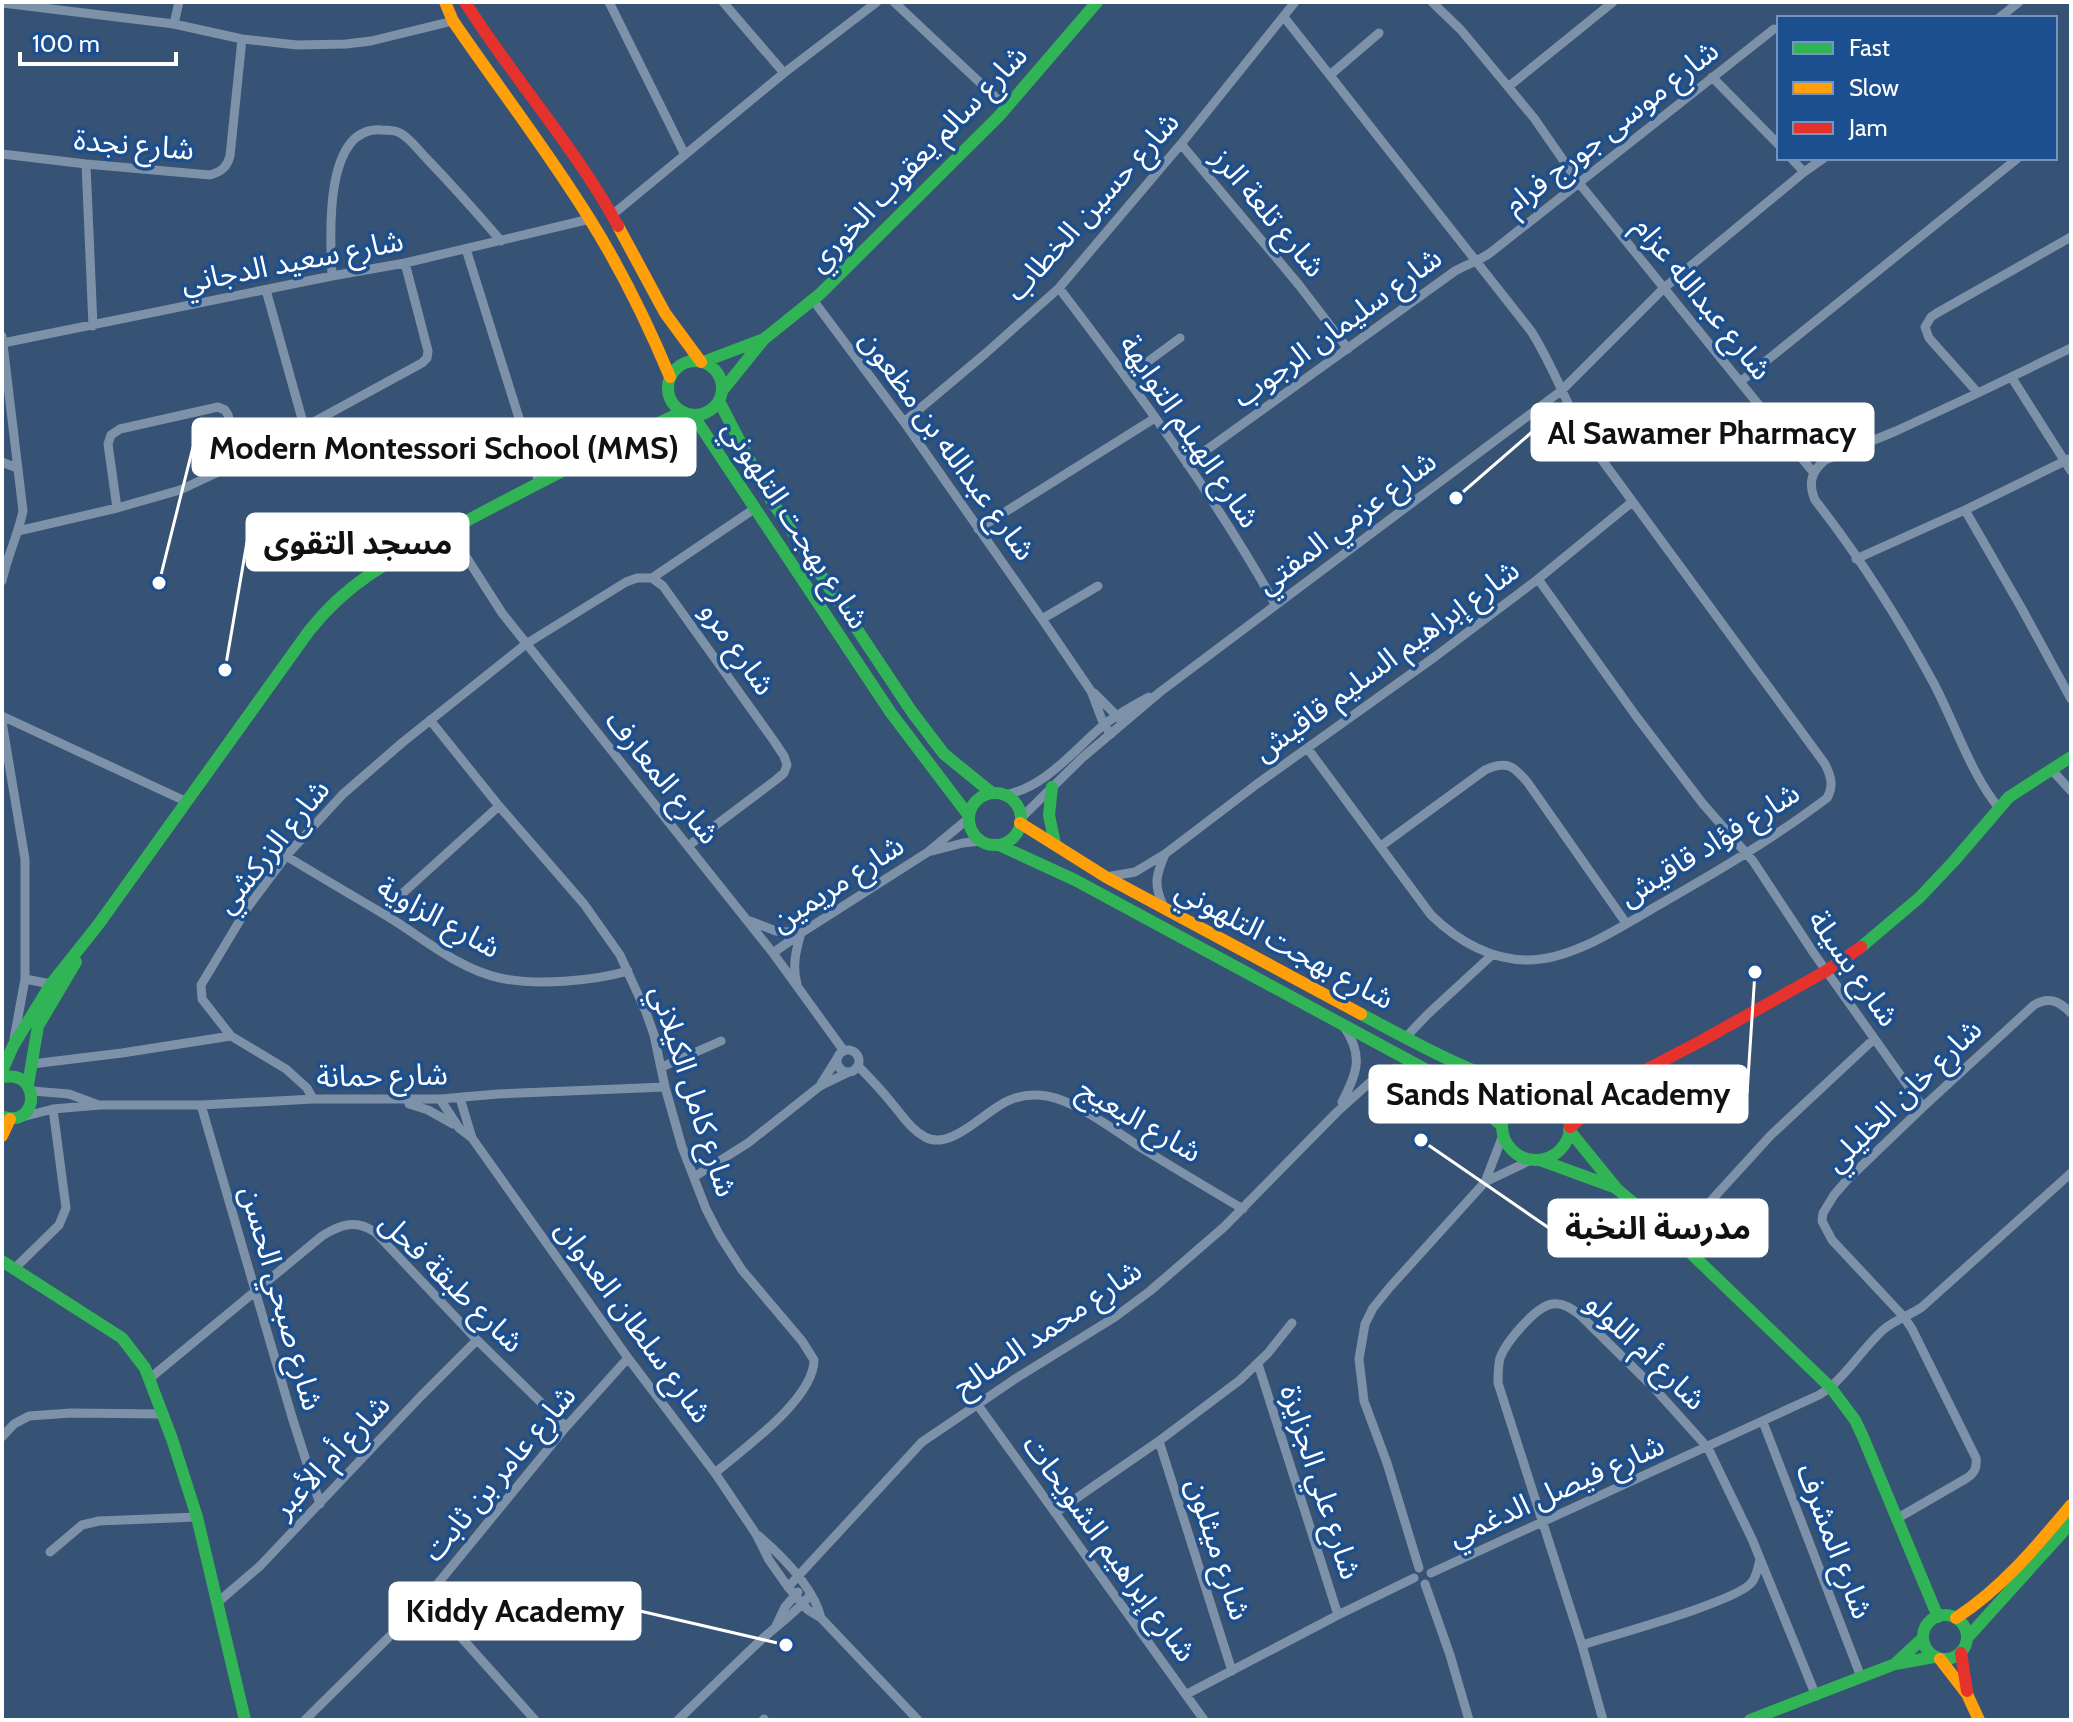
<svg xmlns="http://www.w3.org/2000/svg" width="2073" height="1722" font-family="Cabin,'Noto Sans Arabic',sans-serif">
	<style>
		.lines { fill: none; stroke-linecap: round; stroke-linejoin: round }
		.street { stroke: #7d92a8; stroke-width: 9 }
		.fast { stroke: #30b455; stroke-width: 12 }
		.slow { stroke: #ff9f0a; stroke-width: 12 }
		.jam { stroke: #e5322d; stroke-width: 12 }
		.labels { text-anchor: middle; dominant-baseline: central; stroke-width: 7; stroke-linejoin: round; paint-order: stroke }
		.street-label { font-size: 30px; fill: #fff; stroke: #1b4f8f }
		.leader { fill: none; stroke: #fff; stroke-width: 3 }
		.callout-dot { fill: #fff; stroke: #1b4f8f; stroke-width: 3 }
		.callout { fill: #fff; stroke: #fff; stroke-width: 3 }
		.callout-label { font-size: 32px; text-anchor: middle; font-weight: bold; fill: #111 }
	</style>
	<rect width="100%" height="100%" fill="#365274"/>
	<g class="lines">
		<path class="street" d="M609,2L685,155
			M723,2L784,73
			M894,2L1007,108
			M1432,2L1461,30L1534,118L1579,183L1813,472
			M3,3L174,24L242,39L297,45L346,44L371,41L453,21
			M1284,17L1531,331C1552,364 1565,400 1583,434L1825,764C1831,776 1834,786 1827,798C1773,839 1716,872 1657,906C1620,927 1572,960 1528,960C1490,960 1458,941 1431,915L1308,749
			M1999,18L2019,2
			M174,24L179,2
			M1330,75L1379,33
			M1712,77L1779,145
			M1508,87L1613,2
			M1181,144L1299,285L1348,349
			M2,154L86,164L210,175C221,172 227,167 230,156L242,39
			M1791,158L1804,172
			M86,164L93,326
			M612,215L784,73L877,2
			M466,249L539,482
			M332,276C330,238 323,125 382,130C388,130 395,130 400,133C410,138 419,151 427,159C452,185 477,213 501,241
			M1059,288C1136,389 1213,493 1275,604
			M266,290L304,426
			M813,300L904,422L1042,619L1091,691L1104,725L1111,734
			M2,336L23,511C18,535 7,557 2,581
			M3,343L332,276L405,263L590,219
			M1127,377L1180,338
			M2012,378L2071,471
			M1740,382L2018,158
			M1978,393L1929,338L1925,327L1931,317L1937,313L2071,237
			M904,422L986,353L1059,288L1181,144L1295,2
			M2,462L17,468
			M1187,464L1455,271C1467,264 1479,261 1490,253L1774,29
			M117,508L108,444L111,435L120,429L218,407L225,410L228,415L240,462
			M1965,510L2022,609L2071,699
			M978,529L1155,418
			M449,530L502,613L773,953L844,1051
			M18,531L117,508L180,490L240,462L422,363L427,358L428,351L405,263
			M1856,559L1965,510L2071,458
			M652,578L754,509
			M1538,579L1636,716L1703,804L1753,861L1815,955L1923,1107
			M1042,619L1098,586
			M1094,693L1120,719
			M2,716L185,801
			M430,720L499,806L584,904L620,955L646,1012L654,1035L665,1087L682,1147L706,1209L720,1236L742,1270L802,1341L814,1360C814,1399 743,1449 715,1473
			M2,722L25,859V979L14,1039
			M2051,769L2071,791
			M1005,795C1047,787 1075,748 1106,723C1120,713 1134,705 1149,697
			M1999,808C1971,775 1954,721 1933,682C1900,621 1858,555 1815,500C1808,483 1811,472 1825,460L1896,431L1978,393L2071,348
			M1021,818L1082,758L1160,692L1561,391L1664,288L1804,172L1824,158
			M1381,846L1485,770C1507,760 1514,766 1528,783L1626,923
			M932,851L963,843L981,841
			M286,856C319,876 353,896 387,916C422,937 458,969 500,978C536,986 593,981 628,971
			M1106,877L1135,872L1165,854L1257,784L1436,656L1538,579L1632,502
			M1164,907C1153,885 1156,875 1165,854
			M385,914L404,892L499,806
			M750,921L776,931L801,933C796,950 792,966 797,984
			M773,953L801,933L928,852L969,818
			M25,979L51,984
			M1406,1037L1429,1013L1492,955
			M837 1061a11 11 0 1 1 22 0a11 11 0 1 1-22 0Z
			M32,1064L122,1053L231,1036
			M858,1066C871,1079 883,1092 895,1107C904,1118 912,1130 925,1137C951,1152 986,1109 1010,1100C1021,1095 1035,1094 1047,1096C1076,1101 1117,1132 1143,1149C1176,1169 1209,1189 1243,1209
			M662,1067L721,1041
			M821,1084L838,1057
			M32,1091L69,1094L96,1104
			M460,1098L472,1138
			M313,1099L307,1088L286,1069L231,1036L202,999L201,985L248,907L286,856L343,794L403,742L526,644L626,582L637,578H652L663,586L774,741L784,756L787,765L784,773L777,779L688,846
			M440,1099L459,1128L472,1138L628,1358L715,1473L756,1534L769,1560L788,1587L808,1610L821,1618L918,1720
			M1342,1102C1357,1074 1364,1055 1344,1027
			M409,1104L428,1110L453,1124
			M201,1105L292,1417L320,1504
			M22,1117L53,1109L100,1105H201L313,1099H440L498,1094L665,1087
			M694,1177L748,1143L820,1086L849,1072
			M1485,1182L1503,1135
			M1676,1239L1771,1135L1874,1039
			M14,1269L59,1225L66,1208L53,1109
			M1258,1364L1338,1615
			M149,1379L322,1236C341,1224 357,1219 376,1233L477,1340L566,1427
			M977,1404L1204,1720
			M1763,1422L1861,1677
			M2,1437L14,1424L29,1416L71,1413L163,1414
			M1159,1441L1232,1671
			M1055,1513L1159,1441L1240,1380L1268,1353L1292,1323
			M1898,1518L1967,1478C1975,1472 1977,1468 1976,1458L1912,1329L1904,1317L1832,1240L1822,1221L1823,1213L1834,1195L1847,1180L1923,1107L2034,1005C2049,996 2059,1001 2071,1013
			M759,1536C782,1556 814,1588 821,1618
			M50,1552L82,1525L99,1521L197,1517
			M1419,1568L1387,1463L1364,1401L1359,1359L1365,1324L1373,1308L1390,1287L1485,1182L1531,1160
			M1431,1573L1819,1395C1845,1379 1860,1351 1883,1330C1894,1320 1909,1316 1922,1307L2071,1173
			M1425,1584L1450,1655L1469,1720
			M788,1587L922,1442L1015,1379L1115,1317L1150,1291L1224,1227L1337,1112L1377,1076L1394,1069H1420
			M426,1598L535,1720
			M218,1602L260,1566L421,1396L477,1340
			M776,1626L785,1607L798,1592
			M1582,1645C1610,1636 1739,1601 1752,1582C1757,1576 1758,1567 1760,1559
			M1187,1694L1338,1615L1414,1578
			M305,1720L388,1638L426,1598L566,1427L628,1358
			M678,1720C705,1694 732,1667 760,1641C777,1625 796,1613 811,1594
			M763,1720L764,1719
			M1603,1720L1582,1645L1498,1383C1498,1374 1498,1366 1500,1358C1506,1342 1535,1307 1552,1304C1563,1302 1572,1309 1580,1315L1655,1389L1708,1448L1752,1539L1816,1696"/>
		<path class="fast" d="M668 388a27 27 0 1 1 54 0a27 27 0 1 1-54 0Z
			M703,362L761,340
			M722,391L764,339L820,294L999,116L1097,2
			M719,401L767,494L912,712L944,754L992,793
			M693,415L891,713L969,816
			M1052,787L1049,815L1055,844
			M969 819a26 26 0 1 1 52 0a26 26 0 1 1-52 0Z
			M999,845L1075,880L1425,1069L1476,1103L1502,1126
			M1861,947L1919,898L1954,861L2009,797L2071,757
			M1361,1014C1417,1044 1473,1075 1534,1092
			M2,1071L13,1046L51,984L98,925L309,631C356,571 410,552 474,517C542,481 612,445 682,412
			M2,1077C6,1077 11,1076 15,1077C36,1081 37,1115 15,1118C11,1119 6,1117 2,1117
			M28,1085L38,1026L76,962
			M1502 1126a34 34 0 1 1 68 0a34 34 0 1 1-68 0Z
			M1544,1093L1628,1078
			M1569,1130L1617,1189L1676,1239L1831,1388L1855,1420L1863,1437L1938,1617
			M1540,1160L1614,1187
			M2,1261L122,1338L145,1368L172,1439L197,1517L245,1720
			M1923 1637a22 22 0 1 1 44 0a22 22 0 1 1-44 0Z
			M1968,1637L2071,1523
			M1895,1664L1923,1638
			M1750,1720L1895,1664L1934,1657"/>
		<path class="slow" d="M445,2L453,21C498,87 547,150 589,218C621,269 647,322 670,377
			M618,226L665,313L701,362
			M1020,823L1106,877L1361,1014
			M2,1136L10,1119
			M1956,1618C2002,1588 2036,1547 2071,1505
			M1940,1659L1967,1694L1979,1720"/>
		<path class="jam" d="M465,2C513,78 575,147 618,226
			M1570,1127L1632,1077L1701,1041L1826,971L1861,947
			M1961,1653L1967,1691"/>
	</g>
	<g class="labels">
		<g class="street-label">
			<text transform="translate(1611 127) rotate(-38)">شارع موسى جورج فرام</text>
			<text transform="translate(134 144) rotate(5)">شارع نجدة</text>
			<text transform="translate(917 158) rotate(-46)">شارع سالم يعقوب الخوري</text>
			<text transform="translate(1092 206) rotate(-48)">شارع حسين الخطاب</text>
			<text transform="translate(1269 212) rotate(50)">شارع تلعة الرز</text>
			<text transform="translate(292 261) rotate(-11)">شارع سعيد الدجاني</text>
			<text transform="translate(1703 298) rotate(51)">شارع عبدالله عزام</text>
			<text transform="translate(1337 327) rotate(-36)">شارع سليمان الرجوب</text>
			<text transform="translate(1190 431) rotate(56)">شارع الهيلم التوايهة</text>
			<text transform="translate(948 445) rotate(54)">شارع عبدالله بن مظعون</text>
			<text transform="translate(1346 522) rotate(-37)">شارع عزمي المفتي</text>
			<text transform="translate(796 524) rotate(57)">شارع بهجت التلهوني</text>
			<text transform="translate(738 648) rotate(55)">شارع مرو</text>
			<text transform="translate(1386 660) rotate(-36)">شارع إبراهيم السليم قاقيش</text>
			<text transform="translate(663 777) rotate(51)">شارع المعارف</text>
			<text transform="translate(1709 844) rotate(-32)">شارع فؤاد قاقيش</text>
			<text transform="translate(272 846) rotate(-51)">شارع الزركشي</text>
			<text transform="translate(837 883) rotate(-33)">شارع مريمين</text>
			<text transform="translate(439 917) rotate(29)">شارع الزاوية</text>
			<text transform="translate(1285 944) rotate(28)">شارع بهجت التلهوني</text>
			<text transform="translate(1854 968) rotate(55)">شارع بسيلة</text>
			<text transform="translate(382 1075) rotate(-1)">شارع حمانة</text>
			<text transform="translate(694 1091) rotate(72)">شارع كامل الكيلاني</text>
			<text transform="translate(1903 1095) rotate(-44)">شارع خان الخليلي</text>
			<text transform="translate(1140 1120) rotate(30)">شارع البعيج</text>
			<text transform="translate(452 1282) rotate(44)">شارع طبقة فحل</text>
			<text transform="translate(282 1298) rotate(74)">شارع صبحي الحسن</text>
			<text transform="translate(634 1321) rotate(54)">شارع سلطان العدوان</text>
			<text transform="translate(1047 1328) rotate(-34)">شارع محمد الصالح</text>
			<text transform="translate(1646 1351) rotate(44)">شارع أم اللولو</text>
			<text transform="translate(331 1456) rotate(-47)">شارع أم الأعبر</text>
			<text transform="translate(499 1473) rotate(-50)">شارع عامر بن ثابت</text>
			<text transform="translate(1321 1482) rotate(72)">شارع علي الجزايزة</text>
			<text transform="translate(1556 1490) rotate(-24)">شارع فيصل الدغمي</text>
			<text transform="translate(1835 1541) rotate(69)">شارع المشرف</text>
			<text transform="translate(1110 1548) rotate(54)">شارع إبراهيم الشويحات</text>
			<text transform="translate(1219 1549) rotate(72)">شارع ميثلون</text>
		</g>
	</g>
	<path class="leader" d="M1456 498L1532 432M159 583L193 447M225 670L247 542M1755 972L1747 1094M1421 1140L1549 1228M786 1645L640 1611"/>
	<g class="callout-dot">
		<circle cx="1456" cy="498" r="8"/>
		<circle cx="159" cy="583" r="8"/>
		<circle cx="225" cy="670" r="8"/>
		<circle cx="1755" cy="972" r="8"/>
		<circle cx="1421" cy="1140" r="8"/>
		<circle cx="786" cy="1645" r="8"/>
	</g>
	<g class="callout">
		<rect x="1532" y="404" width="341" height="56" rx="8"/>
		<rect x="193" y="419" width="502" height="56" rx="8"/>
		<rect x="247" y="514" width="221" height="56" rx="8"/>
		<rect x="1370" y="1066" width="377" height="56" rx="8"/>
		<rect x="1549" y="1200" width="218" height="56" rx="8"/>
		<rect x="390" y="1583" width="250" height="56" rx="8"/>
	</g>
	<g class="callout-label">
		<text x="1702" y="444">Al Sawamer Pharmacy</text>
		<text x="444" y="459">Modern Montessori School (MMS)</text>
		<text x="358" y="554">مسجد التقوى</text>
		<text x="1558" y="1105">Sands National Academy</text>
		<text x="1658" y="1239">مدرسة النخبة</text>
		<text x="515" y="1622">Kiddy Academy</text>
	</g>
	<rect width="2073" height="1722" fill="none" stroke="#ffffff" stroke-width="8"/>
	<rect x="1777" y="16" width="280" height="144" fill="#1b4f8f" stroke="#7695bc" stroke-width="2"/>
	<rect x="1793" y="42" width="40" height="12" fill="#30b455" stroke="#7695bc" stroke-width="2"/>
	<text x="1849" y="56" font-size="24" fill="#ffffff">Fast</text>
	<rect x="1793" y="82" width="40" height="12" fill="#ff9f0a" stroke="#7695bc" stroke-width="2"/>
	<text x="1849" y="96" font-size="24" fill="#ffffff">Slow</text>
	<rect x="1793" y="122" width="40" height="12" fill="#e5322d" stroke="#7695bc" stroke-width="2"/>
	<text x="1849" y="136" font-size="24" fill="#ffffff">Jam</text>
	<path d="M20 52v12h156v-12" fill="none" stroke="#ffffff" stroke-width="4"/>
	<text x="32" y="52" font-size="24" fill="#ffffff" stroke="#1b4f8f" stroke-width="6" paint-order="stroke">100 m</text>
</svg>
